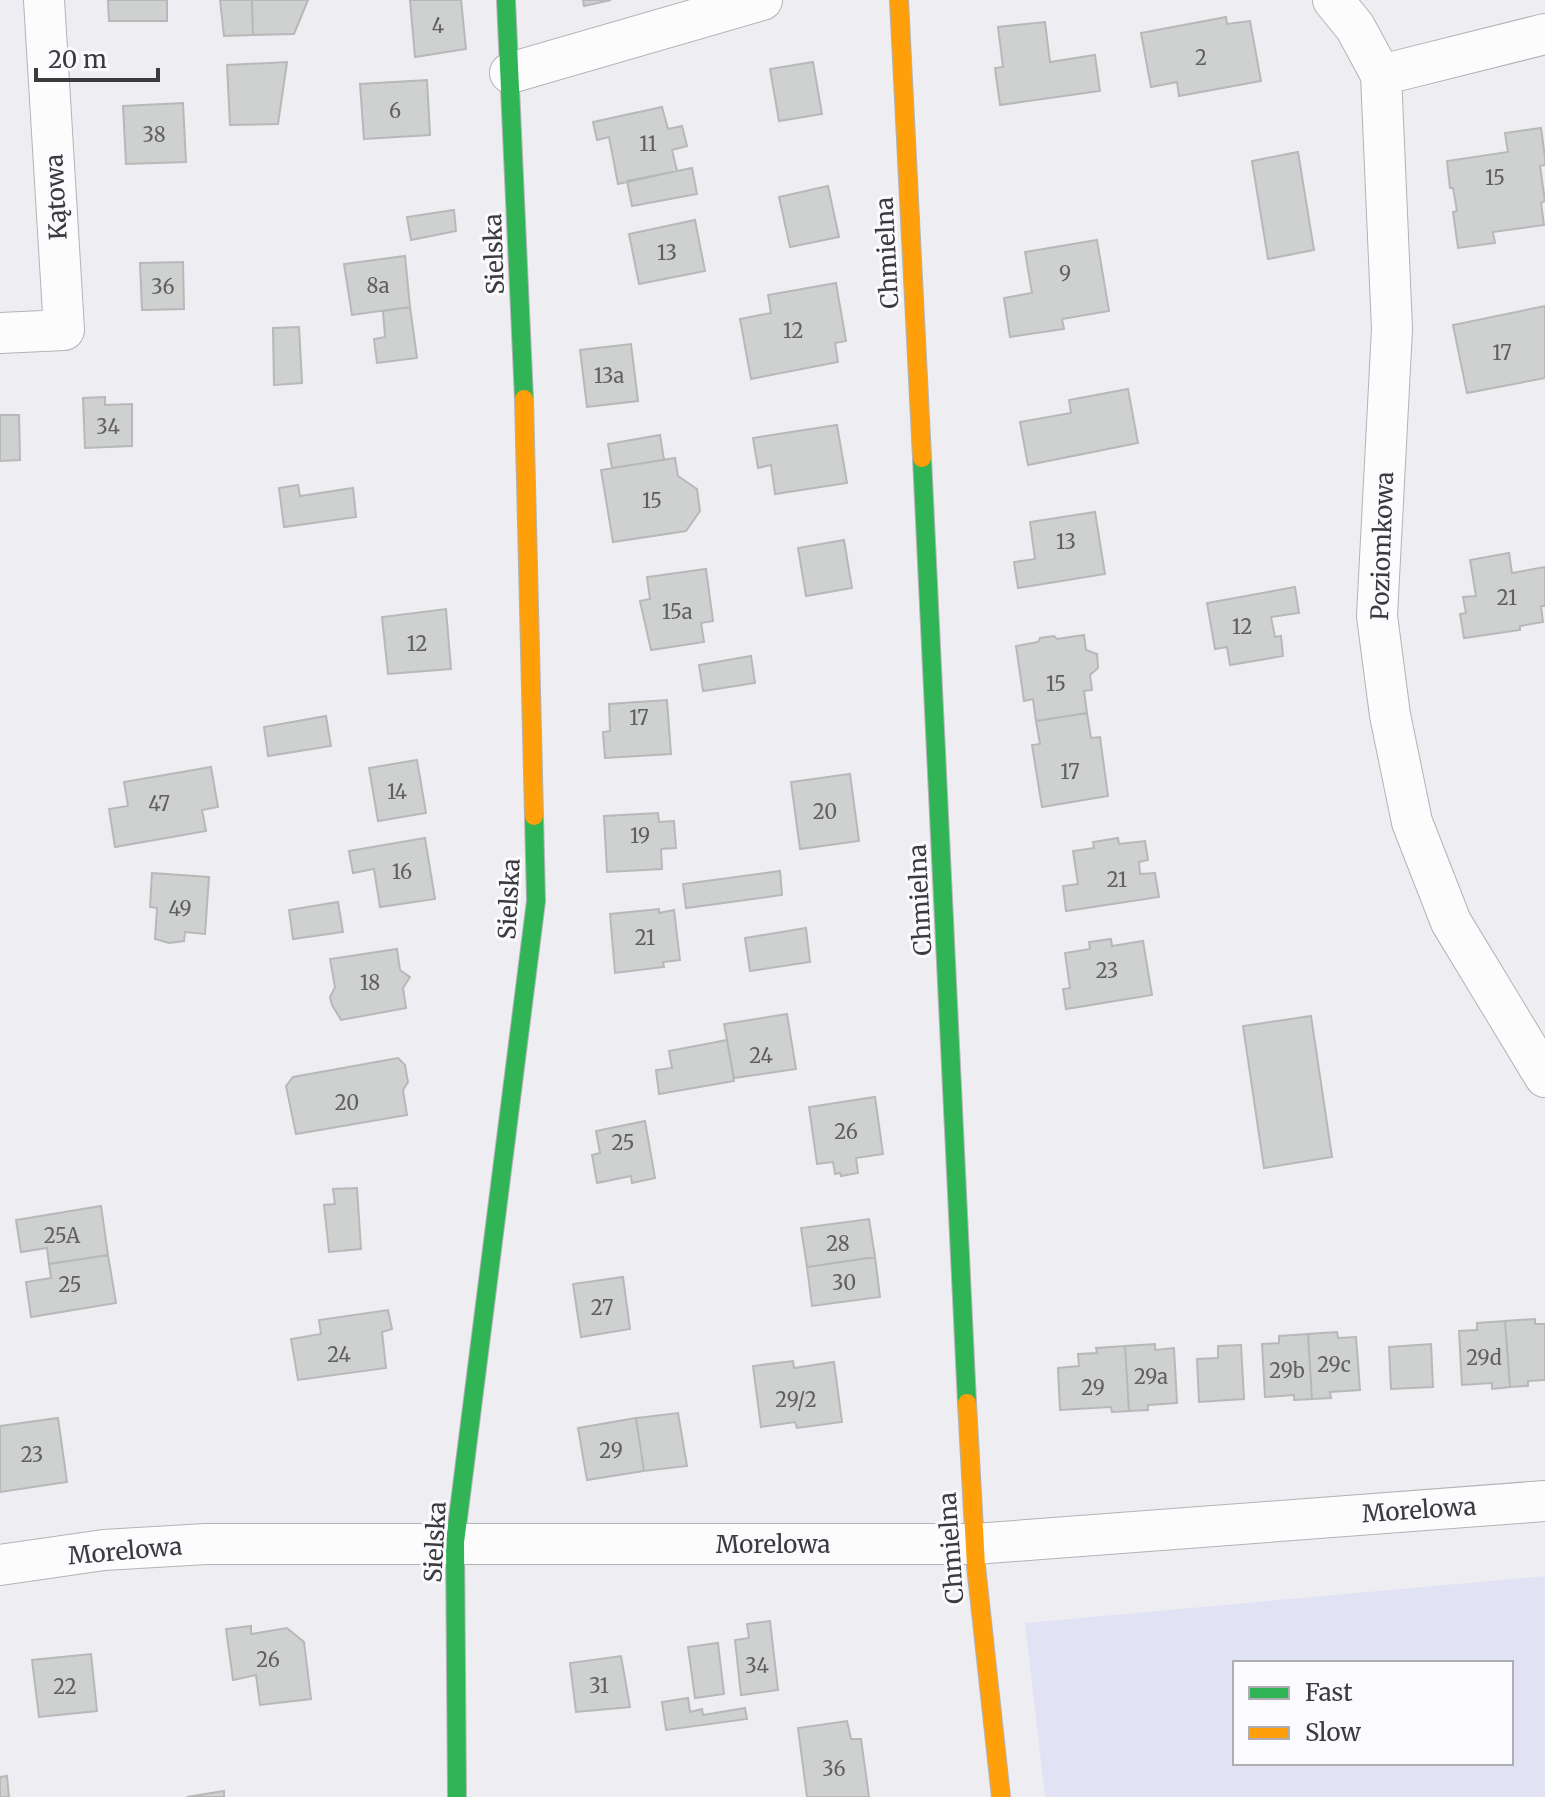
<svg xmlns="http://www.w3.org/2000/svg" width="1545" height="1797" font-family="Merriweather,serif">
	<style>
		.green { fill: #e2e2f5; fill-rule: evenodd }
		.building { fill: #cfd0d0; stroke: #b7b8b8; stroke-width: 2 }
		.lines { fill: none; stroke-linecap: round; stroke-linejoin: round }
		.street-casing { stroke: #b3b3b7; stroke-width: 42 }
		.fast-casing { stroke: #b3b3b7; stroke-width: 20 }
		.slow-casing { stroke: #b3b3b7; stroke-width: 20 }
		.street { stroke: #fcfcfd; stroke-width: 40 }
		.fast { stroke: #30b455; stroke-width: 18 }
		.slow { stroke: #ff9f0a; stroke-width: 18 }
		.labels { text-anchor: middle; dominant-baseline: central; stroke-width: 6; stroke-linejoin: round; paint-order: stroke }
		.number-label { font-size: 20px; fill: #606062 }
		.street-label { font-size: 24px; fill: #3b3b3e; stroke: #fafaff }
	</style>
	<rect width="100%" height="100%" fill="#eeeef2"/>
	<path class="green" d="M1545,1576V1797H1045L1025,1623ZM1235,1663H1511V1763H1235Z"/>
	<path class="building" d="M108,0H167V21H109Z
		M220,0H252L253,35L224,36Z
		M252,0H308L294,34L253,35Z
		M410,0H461L466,49L415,57Z
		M583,0H611L584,6Z
		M1226,17L1227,24L1250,21L1261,81L1179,96L1177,82L1151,87L1141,33Z
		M1045,22L1050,62L1095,55L1100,91L1000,105L995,68L1003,67L998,27Z
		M287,62L278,124L230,125L227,65Z
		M813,62L822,114L779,121L770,69Z
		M427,80L430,135L364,139L360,84Z
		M183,103L186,162L126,164L123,106Z
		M662,107L668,129L682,126L687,146L672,150L677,171L618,184L609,137L597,140L593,122Z
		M1541,128L1545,157V165L1540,166L1545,201L1541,203L1544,225L1493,232L1495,243L1458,248L1453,212L1457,211L1453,188H1450L1447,161L1508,152L1505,133Z
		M1298,152L1314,250L1268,259L1252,161Z
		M692,168L697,194L632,206L627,181Z
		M828,186L839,237L790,247L779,197Z
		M454,210L456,231L411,240L407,217Z
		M695,220L705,271L639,284L629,234Z
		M1097,240L1109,311L1062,319L1064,329L1010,337L1004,298L1032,293L1025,252Z
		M405,256L410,307L352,315L344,264Z
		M183,262L184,309L142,310L140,263Z
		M836,283L846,341L835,343L838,362L751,379L740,319L771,313L768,295Z
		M1545,306V378L1467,393L1453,325Z
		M410,307L417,358L377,363L374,339L385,337L383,311Z
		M299,327L302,383L274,385L273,328Z
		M631,344L638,401L587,407L580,350Z
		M1128,389L1138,443L1028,465L1020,422L1071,413L1069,400Z
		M105,397V405L132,404V446L85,448L83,398Z
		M0,415H19L20,460L0,461Z
		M837,425L847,483L775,494L771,465L758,468L753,438Z
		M660,435L664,460L612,468L608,444Z
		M675,458L678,476L697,489L700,511L686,531L613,542L601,470Z
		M298,485L300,496L353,488L356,517L284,527L279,488Z
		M1095,512L1105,574L1018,588L1014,562L1035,559L1030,522Z
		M844,540L852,588L806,596L798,548Z
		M1509,553L1512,573L1545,567V606H1541L1543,622L1520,626V630L1464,638L1460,614L1466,613L1463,597L1476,596L1470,560Z
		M706,569L713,621L701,623L704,642L651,650L640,601L650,599L647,577Z
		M1295,587L1299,613L1271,617L1275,637L1281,636L1283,656L1230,665L1227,647L1215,649L1207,603Z
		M446,609L451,669L388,674L382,617Z
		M1084,635L1086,650L1097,654L1098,668L1090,675L1092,690L1084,691L1087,713L1036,721L1033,699L1024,701L1016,646L1038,642L1040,638L1054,636L1057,639Z
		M751,656L755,683L703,691L699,665Z
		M667,700L671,754L605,758L603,732L610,731L609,704Z
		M1087,713L1091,738L1100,737L1108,796L1042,807L1032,745L1040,744L1036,721Z
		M326,716L331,746L268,756L264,727Z
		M417,760L426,813L378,821L369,768Z
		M211,767L218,807L202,810L206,831L115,847L109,809L128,806L124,782Z
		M850,774L859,841L800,849L791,782Z
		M658,813L659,822L674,821L676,848L661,849L662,869L607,872L604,816Z
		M425,838L435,899L380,907L374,869L353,873L349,851Z
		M1118,838L1119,844L1145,841L1148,860L1139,862L1140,874L1155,873L1159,897L1066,911L1063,886L1078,884L1073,851L1094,848L1093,842Z
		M780,871L782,895L686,908L683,884Z
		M152,873L209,877L205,934L185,932L184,941L169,943L155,939L157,908L150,907Z
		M338,902L343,932L293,939L289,910Z
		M659,909V913L674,910L680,960L663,962L664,967L615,973L610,914Z
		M806,928L810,962L750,971L745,938Z
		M1111,939L1112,946L1143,941L1152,995L1066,1009L1063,989L1070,988L1065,953L1090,949L1089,942Z
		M397,949L400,970L410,977L403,988L406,1008L341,1020L332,1005L330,997L335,987L330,959Z
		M787,1014L796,1069L734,1078L724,1024Z
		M1311,1016L1332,1157L1264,1168L1243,1026Z
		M727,1040L734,1081L659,1094L656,1070L672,1068L669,1051Z
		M398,1058L405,1065L408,1082L403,1090L407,1115L296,1134L286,1086L293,1077Z
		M875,1097L883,1154L856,1158L858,1173L841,1176L840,1173L835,1174L833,1162L817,1164L809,1107Z
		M645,1121L655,1178L632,1183L631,1176L597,1183L592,1155L600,1153L596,1131Z
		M357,1188L361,1249L329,1252L324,1205L335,1204L333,1189Z
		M101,1206L108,1255L49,1264L47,1248L21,1252L16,1220Z
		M869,1219L875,1257L807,1267L801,1228Z
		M108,1255L116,1303L31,1317L26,1282L51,1278L49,1264Z
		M875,1257L880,1297L812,1306L807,1267Z
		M623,1277L630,1329L581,1337L573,1284Z
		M388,1310L392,1329L382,1332L386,1368L298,1380L291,1339L321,1334L319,1320Z
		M1535,1319V1324H1545V1380L1528,1381V1386L1510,1387L1505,1321Z
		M1505,1321L1510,1387L1492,1389V1383L1462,1385L1459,1331L1477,1330V1323Z
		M1337,1332L1338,1338L1356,1337L1360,1390L1330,1392L1331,1398L1312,1399L1308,1334Z
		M1308,1334L1312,1399L1294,1400V1395L1265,1397L1262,1344L1279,1343V1336Z
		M1155,1344V1350L1174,1348L1177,1403L1148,1405V1410L1129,1411L1125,1346Z
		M1431,1344L1433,1387L1391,1389L1389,1347Z
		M1241,1345L1244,1399L1199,1402L1197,1359L1218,1358V1346Z
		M1125,1346L1129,1411L1112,1412L1111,1407L1060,1410L1058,1368L1079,1366L1078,1354L1097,1353L1096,1348Z
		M793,1361L794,1368L834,1362L842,1422L797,1428L795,1422L761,1427L753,1366Z
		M678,1413L687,1466L644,1471L636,1418Z
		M58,1418L67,1482L0,1492V1426Z
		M636,1418L644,1471L587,1480L578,1428Z
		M770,1621L778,1690L741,1695L735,1640L749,1638L747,1624Z
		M251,1626V1634L287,1628L304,1642L311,1699L260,1705L256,1675L233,1680L226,1629Z
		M718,1643L724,1694L695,1698L688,1647Z
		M91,1654L97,1711L39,1717L32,1660Z
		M621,1656L630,1707L576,1712L570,1663Z
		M688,1698L690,1712L702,1709L703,1715L745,1708L747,1719L666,1730L662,1702Z
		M847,1721L851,1739H861L869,1797H807L798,1728Z
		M7,1776L9,1797H0V1777Z
		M224,1791V1797H187Z"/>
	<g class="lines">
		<defs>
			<path id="street" d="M1333,0L1355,27L1381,75L1545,34
				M510,73L762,0
				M1381,75L1392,329L1377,616L1390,715L1412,822L1451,922L1545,1077
				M0,333L64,330L44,0
				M0,1565L104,1550L206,1544H975L1545,1501"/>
			<path id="fast" d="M506,0L524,399
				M922,458L967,1403
				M457,1797L455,1542L536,901L534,816"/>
			<path id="slow" d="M899,0L922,458
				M524,399L534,816
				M967,1403L976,1566L1001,1797"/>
		</defs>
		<use href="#street" class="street-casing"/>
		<use href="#fast" class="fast-casing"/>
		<use href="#slow" class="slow-casing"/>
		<use href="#street" class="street"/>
		<use href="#fast" class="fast"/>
		<use href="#slow" class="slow"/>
	</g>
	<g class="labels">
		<g class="number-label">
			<text x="438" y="25">4</text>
			<text x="1201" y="57">2</text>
			<text x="395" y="110">6</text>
			<text x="154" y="134">38</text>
			<text x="648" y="143">11</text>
			<text x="1495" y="177">15</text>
			<text x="667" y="252">13</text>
			<text x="1065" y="273">9</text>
			<text x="378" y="285">8a</text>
			<text x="163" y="286">36</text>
			<text x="793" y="330">12</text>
			<text x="1502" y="352">17</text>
			<text x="609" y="375">13a</text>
			<text x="108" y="426">34</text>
			<text x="652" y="500">15</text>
			<text x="1066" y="541">13</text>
			<text x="1507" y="597">21</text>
			<text x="677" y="611">15a</text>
			<text x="1242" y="626">12</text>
			<text x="417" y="643">12</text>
			<text x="1056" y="683">15</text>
			<text x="639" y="717">17</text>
			<text x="1070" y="771">17</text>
			<text x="397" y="791">14</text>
			<text x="159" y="803">47</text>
			<text x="825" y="811">20</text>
			<text x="640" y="835">19</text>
			<text x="402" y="871">16</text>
			<text x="1117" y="879">21</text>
			<text x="180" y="908">49</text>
			<text x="645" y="937">21</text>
			<text x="1107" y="970">23</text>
			<text x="370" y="982">18</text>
			<text x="761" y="1055">24</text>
			<text x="347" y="1102">20</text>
			<text x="846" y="1131">26</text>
			<text x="623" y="1142">25</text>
			<text x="62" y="1235">25A</text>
			<text x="838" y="1243">28</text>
			<text x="844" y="1282">30</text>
			<text x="70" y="1284">25</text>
			<text x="602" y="1307">27</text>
			<text x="339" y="1354">24</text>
			<text x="1484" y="1357">29d</text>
			<text x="1334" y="1364">29c</text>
			<text x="1287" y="1370">29b</text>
			<text x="1151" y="1376">29a</text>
			<text x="1093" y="1387">29</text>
			<text x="796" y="1399">29/2</text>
			<text x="611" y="1450">29</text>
			<text x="32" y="1454">23</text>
			<text x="268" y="1659">26</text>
			<text x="757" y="1665">34</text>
			<text x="599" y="1685">31</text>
			<text x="65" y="1686">22</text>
			<text x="834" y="1768">36</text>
		</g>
		<g class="street-label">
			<text transform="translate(56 197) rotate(-93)">Kątowa</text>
			<text transform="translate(887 253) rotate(-93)">Chmielna</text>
			<text transform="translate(494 254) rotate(-92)">Sielska</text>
			<text transform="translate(1382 546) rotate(-88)">Poziomkowa</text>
			<text transform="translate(509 899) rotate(-87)">Sielska</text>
			<text transform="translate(920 900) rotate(-93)">Chmielna</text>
			<text transform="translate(1419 1510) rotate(-4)">Morelowa</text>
			<text transform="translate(435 1542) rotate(-87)">Sielska</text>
			<text x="773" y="1544">Morelowa</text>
			<text transform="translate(951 1548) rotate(-94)">Chmielna</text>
			<text transform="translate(125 1551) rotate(-5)">Morelowa</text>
		</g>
	</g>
	<rect x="1233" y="1661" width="280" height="104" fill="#fafaff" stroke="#aeaeb2" stroke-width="2"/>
	<rect x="1249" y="1687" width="40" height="12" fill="#30b455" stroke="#aeaeb2" stroke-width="2"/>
	<text x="1305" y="1701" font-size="24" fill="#3b3b3e">Fast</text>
	<rect x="1249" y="1727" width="40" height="12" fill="#ff9f0a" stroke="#aeaeb2" stroke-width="2"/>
	<text x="1305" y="1741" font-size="24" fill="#3b3b3e">Slow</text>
	<path d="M36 68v12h122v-12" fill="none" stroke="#3b3b3e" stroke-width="4"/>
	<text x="48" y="68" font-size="24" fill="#3b3b3e" stroke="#fafaff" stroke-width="6" paint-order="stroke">20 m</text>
</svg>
